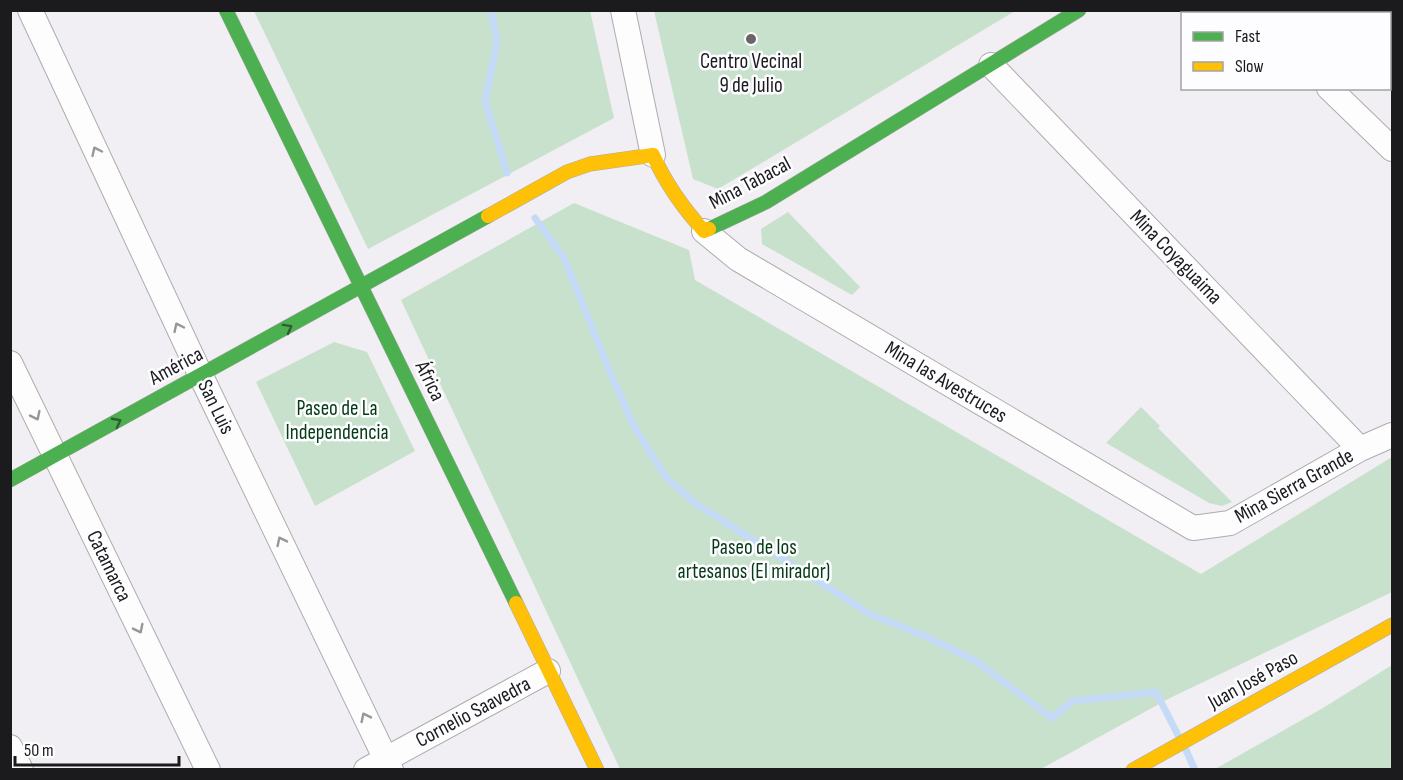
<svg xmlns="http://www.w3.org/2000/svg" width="1403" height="780" font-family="'Sofia Sans Condensed',sans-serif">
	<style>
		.green { fill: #c8e1cc }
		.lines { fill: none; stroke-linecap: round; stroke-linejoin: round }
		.stream { stroke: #c4daf6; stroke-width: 7 }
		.street-casing { stroke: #adacae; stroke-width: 26 }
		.fast-casing { stroke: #adacae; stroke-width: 15 }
		.slow-casing { stroke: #adacae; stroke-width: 15 }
		.street { stroke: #fdfdfd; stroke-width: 24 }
		.fast { stroke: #4caf50; stroke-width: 14 }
		.slow { stroke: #ffc107; stroke-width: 14 }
		.oneway { stroke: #979798 }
		.oneway2 { stroke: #315d33 }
		.poi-dot { fill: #666567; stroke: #fdfcfe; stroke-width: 2 }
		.labels { text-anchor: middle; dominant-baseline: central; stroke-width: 5; stroke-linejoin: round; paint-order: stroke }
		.poi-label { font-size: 21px; fill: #1b1a1c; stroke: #fdfcfe }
		.street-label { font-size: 21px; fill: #1b1a1c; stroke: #fdfcfe }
		.park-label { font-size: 21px; fill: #053a16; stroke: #fdfcfe }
	</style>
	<rect width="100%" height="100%" fill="#f1eff3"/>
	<path class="green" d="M254,11H590L614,118L368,249Z
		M654,11V10L1015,11L718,189L693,179Z
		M1286,11H1392V59L1390,69V14H1289Z
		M574,203L689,250L695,280L1201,574L1392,457V592L1170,698L1041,769H620L401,300Z
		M788,212L860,287L852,295L762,244L761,229Z
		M334,342L367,352L415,451L315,506L256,382Z
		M1141,407L1160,426L1158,428L1232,502L1222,506L1209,503L1106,443Z
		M1392,665V769H1215L1323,708Z"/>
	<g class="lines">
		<path class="stream" d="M491,10L497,42L485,101L507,173
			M535,218L564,258L612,377L634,426L665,476L695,503L870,614L927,637L976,661L1052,718L1073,701L1156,692L1178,735
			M1186,750L1195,770"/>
		<defs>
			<path id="street" d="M30,10L201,376L391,770
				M623,10L653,155
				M1247,10L1250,14
				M991,65L1360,449
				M1329,88L1392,149
				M704,231L738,259L1193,528L1230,523L1360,449L1392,435
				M10,363L208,770
				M10,747L21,770
				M366,770L548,671"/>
			<path id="fast" d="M226,10L516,603
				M709,229L766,202L1079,10
				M10,480L488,216"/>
			<path id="slow" d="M488,216L567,172L590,164L653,155C666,184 683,208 704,231L709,229
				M516,603L597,770
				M1133,770L1392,625"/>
		</defs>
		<use href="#street" class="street-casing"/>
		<use href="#fast" class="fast-casing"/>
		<use href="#slow" class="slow-casing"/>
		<use href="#street" class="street"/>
		<use href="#fast" class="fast"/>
		<use href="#slow" class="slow"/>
	</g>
	<defs><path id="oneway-chevron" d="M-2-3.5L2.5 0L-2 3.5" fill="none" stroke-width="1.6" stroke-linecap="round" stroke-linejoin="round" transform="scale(1.5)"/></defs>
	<g class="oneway">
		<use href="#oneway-chevron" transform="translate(96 151) rotate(-115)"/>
		<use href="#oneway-chevron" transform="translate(178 327) rotate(-115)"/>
		<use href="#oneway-chevron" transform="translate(36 416) rotate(64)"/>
		<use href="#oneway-chevron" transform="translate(281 541) rotate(-116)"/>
		<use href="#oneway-chevron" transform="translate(139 629) rotate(64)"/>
		<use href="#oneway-chevron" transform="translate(365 717) rotate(-116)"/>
	</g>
	<g class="oneway2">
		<use href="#oneway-chevron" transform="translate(288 328) rotate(-29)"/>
		<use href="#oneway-chevron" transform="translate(117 422) rotate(-28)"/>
	</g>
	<circle class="poi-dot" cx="751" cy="39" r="6"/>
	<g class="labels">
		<g class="poi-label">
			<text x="751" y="61">Centro Vecinal<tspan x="751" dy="24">9 de Julio</tspan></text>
		</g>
		<g class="street-label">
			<text transform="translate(750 183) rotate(-28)">Mina Tabacal</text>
			<text transform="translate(1176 257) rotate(46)">Mina Coyaguaima</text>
			<text transform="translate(176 366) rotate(-28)">América</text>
			<text transform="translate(430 381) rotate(64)">África</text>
			<text transform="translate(946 382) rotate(31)">Mina las Avestruces</text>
			<text transform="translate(216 407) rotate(64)">San Luis</text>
			<text transform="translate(1294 486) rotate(-29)">Mina Sierra Grande</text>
			<text transform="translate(109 566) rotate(64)">Catamarca</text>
			<text transform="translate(1253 680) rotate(-29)">Juan José Paso</text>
			<text transform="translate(473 712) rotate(-28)">Cornelio Saavedra</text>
		</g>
		<g class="park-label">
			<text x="337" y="408">Paseo de La<tspan x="337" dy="24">Independencia</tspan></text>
			<text x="754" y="547">Paseo de los<tspan x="754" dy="24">artesanos (El mirador)</tspan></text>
		</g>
	</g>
	<rect width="1403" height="780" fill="none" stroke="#1b1a1c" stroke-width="24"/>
	<rect x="1181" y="12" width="210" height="78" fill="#fdfcfe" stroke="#a3a2a4" stroke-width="1.5"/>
	<rect x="1193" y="32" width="30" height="9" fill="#4caf50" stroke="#a3a2a4" stroke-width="1.5"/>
	<text x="1235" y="42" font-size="18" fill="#1b1a1c">Fast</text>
	<rect x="1193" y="62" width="30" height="9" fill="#ffc107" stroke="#a3a2a4" stroke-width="1.5"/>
	<text x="1235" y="72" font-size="18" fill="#1b1a1c">Slow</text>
	<path d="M15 756v9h164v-9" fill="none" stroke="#1b1a1c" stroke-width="3"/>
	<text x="24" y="756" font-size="18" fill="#1b1a1c" stroke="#fdfcfe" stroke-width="4.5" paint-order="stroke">50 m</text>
</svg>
